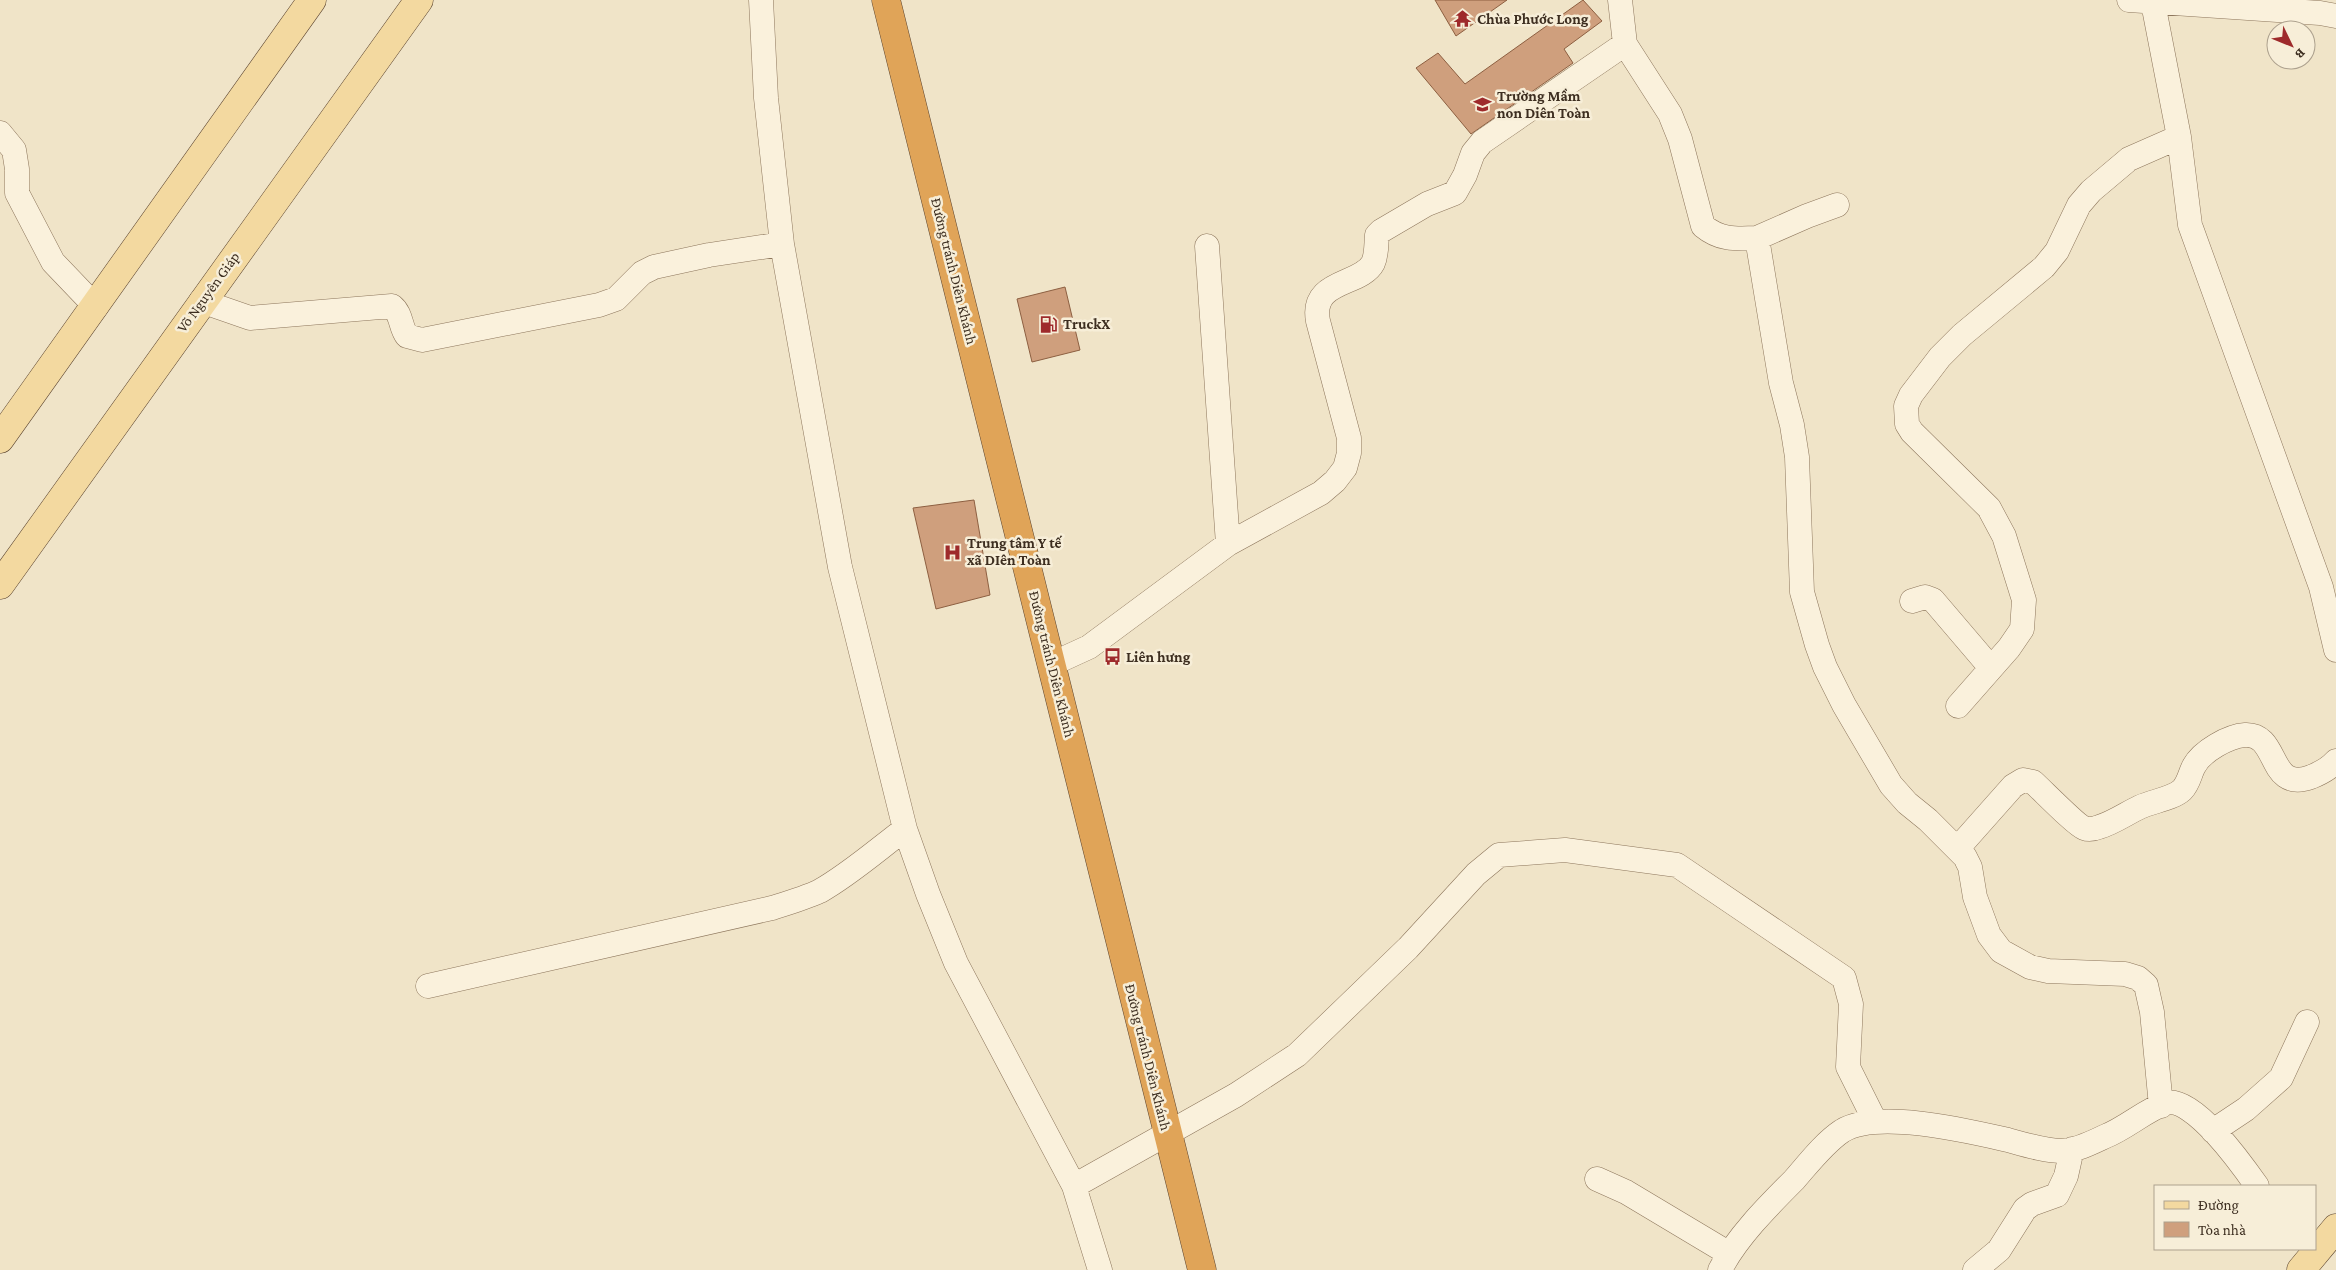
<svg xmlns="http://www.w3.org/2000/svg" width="2336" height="1270" font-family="'Crimson Pro',serif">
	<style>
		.building { fill: #cf9f7d; stroke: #8d5f41 }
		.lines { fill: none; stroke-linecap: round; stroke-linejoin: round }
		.minor-casing { stroke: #8d765c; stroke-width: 25 }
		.major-casing { stroke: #5b4430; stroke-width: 29 }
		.highway-casing { stroke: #5b4430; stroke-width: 29 }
		.minor { stroke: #faf1dc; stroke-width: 24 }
		.major { stroke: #f3d9a0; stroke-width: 28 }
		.highway { stroke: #e0a458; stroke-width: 28 }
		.labels { text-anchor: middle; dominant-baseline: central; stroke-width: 5; stroke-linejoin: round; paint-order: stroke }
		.poi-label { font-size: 15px; font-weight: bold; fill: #3d2e20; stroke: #f7eed8; text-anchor: start }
		.street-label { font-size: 15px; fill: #3d2e20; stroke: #f7eed8 }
	</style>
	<rect width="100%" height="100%" fill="#f0e4c8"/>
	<path class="building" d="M1435,0H1507L1456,36Z
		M1583,0L1602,21L1564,49L1573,63L1471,134L1416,68L1438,53L1465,84Z
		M1065,287L1080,350L1032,362L1017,299Z
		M974,500L990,595L936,609L913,508Z"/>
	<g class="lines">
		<defs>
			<path id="minor" d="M761,0L766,98L782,244L840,567L905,829L928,894L956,963L1074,1186L1100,1270
				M1620,0L1625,44L1670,114L1680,139L1703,226C1720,240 1735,239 1757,238L1781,383L1792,425L1797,457L1802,592L1817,645L1825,667L1844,705L1891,785L1907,803L1928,820L1965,857L1970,867L1975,897L1989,935L2001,951L2030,967L2048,971L2125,974L2138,978L2146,985L2152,1012L2161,1106
				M2129,0L2320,13L2336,16
				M2153,3L2179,137L2190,225L2321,587L2336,650
				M0,133L14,150L17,169V193L53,262L96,307
				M1757,238L1807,216L1837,205
				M1207,246L1228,544
				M201,301L250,318L392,306C402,314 400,327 407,336L422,340L599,305L616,299L642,273L654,267L709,255L782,244
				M1912,601L1925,597L1933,600L1991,668
				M1052,664L1089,647L1228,544L1321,493L1335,481L1345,468L1349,453V438L1318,321C1310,279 1361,286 1373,263C1377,254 1376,245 1377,235L1381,231L1427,204L1455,193L1465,175L1473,153L1482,142L1625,44
				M1958,706L2009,648L2022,629L2024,600L2004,536L1989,508L1912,432L1907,424L1906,406L1911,395L1940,357L1962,335L2044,267L2057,251L2079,205L2091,191L2129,159L2179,137
				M1958,848L2013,786L2023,780L2033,782C2043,791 2076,825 2084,828C2089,830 2094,829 2099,827C2113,823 2127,813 2140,807C2153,801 2172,799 2182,790C2189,783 2190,773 2194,766C2202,751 2229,736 2245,735C2280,733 2267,793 2311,777C2321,773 2329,769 2336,761
				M428,986L772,908C788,903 805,898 820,891C850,874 877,850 905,829
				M2213,1131L2246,1109L2281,1078L2307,1022
				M1597,1179L1626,1192L1728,1253
				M1074,1186L1236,1095L1297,1055L1408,948L1476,874L1499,855L1565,850L1677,865L1844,978L1851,1004L1848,1067L1875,1121
				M1720,1270C1736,1238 1768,1206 1794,1180C1808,1164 1824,1143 1842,1131C1877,1109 1968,1131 2008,1140C2026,1145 2045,1151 2063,1151C2078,1150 2093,1142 2106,1136C2126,1128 2146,1110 2166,1103C2193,1095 2243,1166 2257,1186
				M1975,1270L1999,1250L2025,1209L2032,1204L2057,1195L2066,1176L2072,1149"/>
			<path id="major" d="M0,439L312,0
				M0,585L419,0
				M2301,1270L2336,1228"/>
			<path id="highway" d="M886,0L1202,1270"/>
		</defs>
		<use href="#minor" class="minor-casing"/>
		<use href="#major" class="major-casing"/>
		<use href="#highway" class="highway-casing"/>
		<use href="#minor" class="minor"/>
		<use href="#major" class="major"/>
		<use href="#highway" class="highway"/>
	</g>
	<defs>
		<symbol id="temple-bare" viewBox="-9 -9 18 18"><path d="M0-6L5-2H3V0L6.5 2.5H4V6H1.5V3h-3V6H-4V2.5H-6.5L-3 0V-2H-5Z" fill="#9e2a2b" stroke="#f7eed8" stroke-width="2.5" paint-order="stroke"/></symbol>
		<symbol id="school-bare" viewBox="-9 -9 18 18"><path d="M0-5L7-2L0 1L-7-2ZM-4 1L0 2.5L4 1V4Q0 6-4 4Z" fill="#9e2a2b" stroke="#f7eed8" stroke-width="2.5" paint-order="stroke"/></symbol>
		<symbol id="fuel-bare" viewBox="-9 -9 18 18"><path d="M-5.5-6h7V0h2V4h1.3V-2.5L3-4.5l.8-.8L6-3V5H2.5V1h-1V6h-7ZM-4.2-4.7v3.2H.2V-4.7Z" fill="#9e2a2b" stroke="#f7eed8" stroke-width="2.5" paint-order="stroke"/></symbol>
		<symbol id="hospital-bare" viewBox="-9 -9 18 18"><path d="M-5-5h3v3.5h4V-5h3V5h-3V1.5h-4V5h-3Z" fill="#9e2a2b" stroke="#f7eed8" stroke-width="2.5" paint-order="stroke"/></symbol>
		<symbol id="bus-bare" viewBox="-9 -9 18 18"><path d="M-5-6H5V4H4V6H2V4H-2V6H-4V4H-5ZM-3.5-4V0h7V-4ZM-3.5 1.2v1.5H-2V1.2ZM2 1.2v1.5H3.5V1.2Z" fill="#9e2a2b" stroke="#f7eed8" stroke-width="2.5" paint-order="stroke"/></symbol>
	</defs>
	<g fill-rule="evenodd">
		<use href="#temple-bare" x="1450" y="6" width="25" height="25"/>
		<use href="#school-bare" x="1470" y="92" width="25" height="25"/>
		<use href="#fuel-bare" x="1036" y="312" width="25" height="25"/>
		<use href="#hospital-bare" x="940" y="540" width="25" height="25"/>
		<use href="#bus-bare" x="1100" y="644" width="25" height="25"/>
	</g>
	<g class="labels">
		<g class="poi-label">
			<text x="1477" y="19">Chùa Phước Long</text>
			<text x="1497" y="96">Trường Mầm<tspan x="1497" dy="17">non Diên Toàn</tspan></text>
			<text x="1063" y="324">TruckX</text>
			<text x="967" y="543">Trung tâm Y tế<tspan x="967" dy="17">xã DIên Toàn</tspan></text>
			<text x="1126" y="657">Liên hưng</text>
		</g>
		<g class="street-label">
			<text transform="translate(954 271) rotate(76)">Đường tránh Diên Khánh</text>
			<text transform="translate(208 292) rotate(-54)">Võ Nguyên Giáp</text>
			<text transform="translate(1052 664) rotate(76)">Đường tránh Diên Khánh</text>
			<text transform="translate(1148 1057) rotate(76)">Đường tránh Diên Khánh</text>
		</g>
	</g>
	<rect x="2154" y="1185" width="162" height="65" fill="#f7eed8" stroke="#ada18e"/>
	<rect x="2164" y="1201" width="25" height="8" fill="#f3d9a0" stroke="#ada18e"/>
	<text x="2198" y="1210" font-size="15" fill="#3d2e20">Đường</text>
	<rect x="2164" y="1222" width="25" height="15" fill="#cf9f7d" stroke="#ada18e"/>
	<text x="2198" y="1235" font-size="15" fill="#3d2e20">Tòa nhà</text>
	<g transform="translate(2291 45) rotate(133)"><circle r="24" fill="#f7eed8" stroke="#ada18e"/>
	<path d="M0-4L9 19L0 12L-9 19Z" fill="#9e2a2b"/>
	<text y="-8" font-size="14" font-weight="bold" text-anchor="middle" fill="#3d2e20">B</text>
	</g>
</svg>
